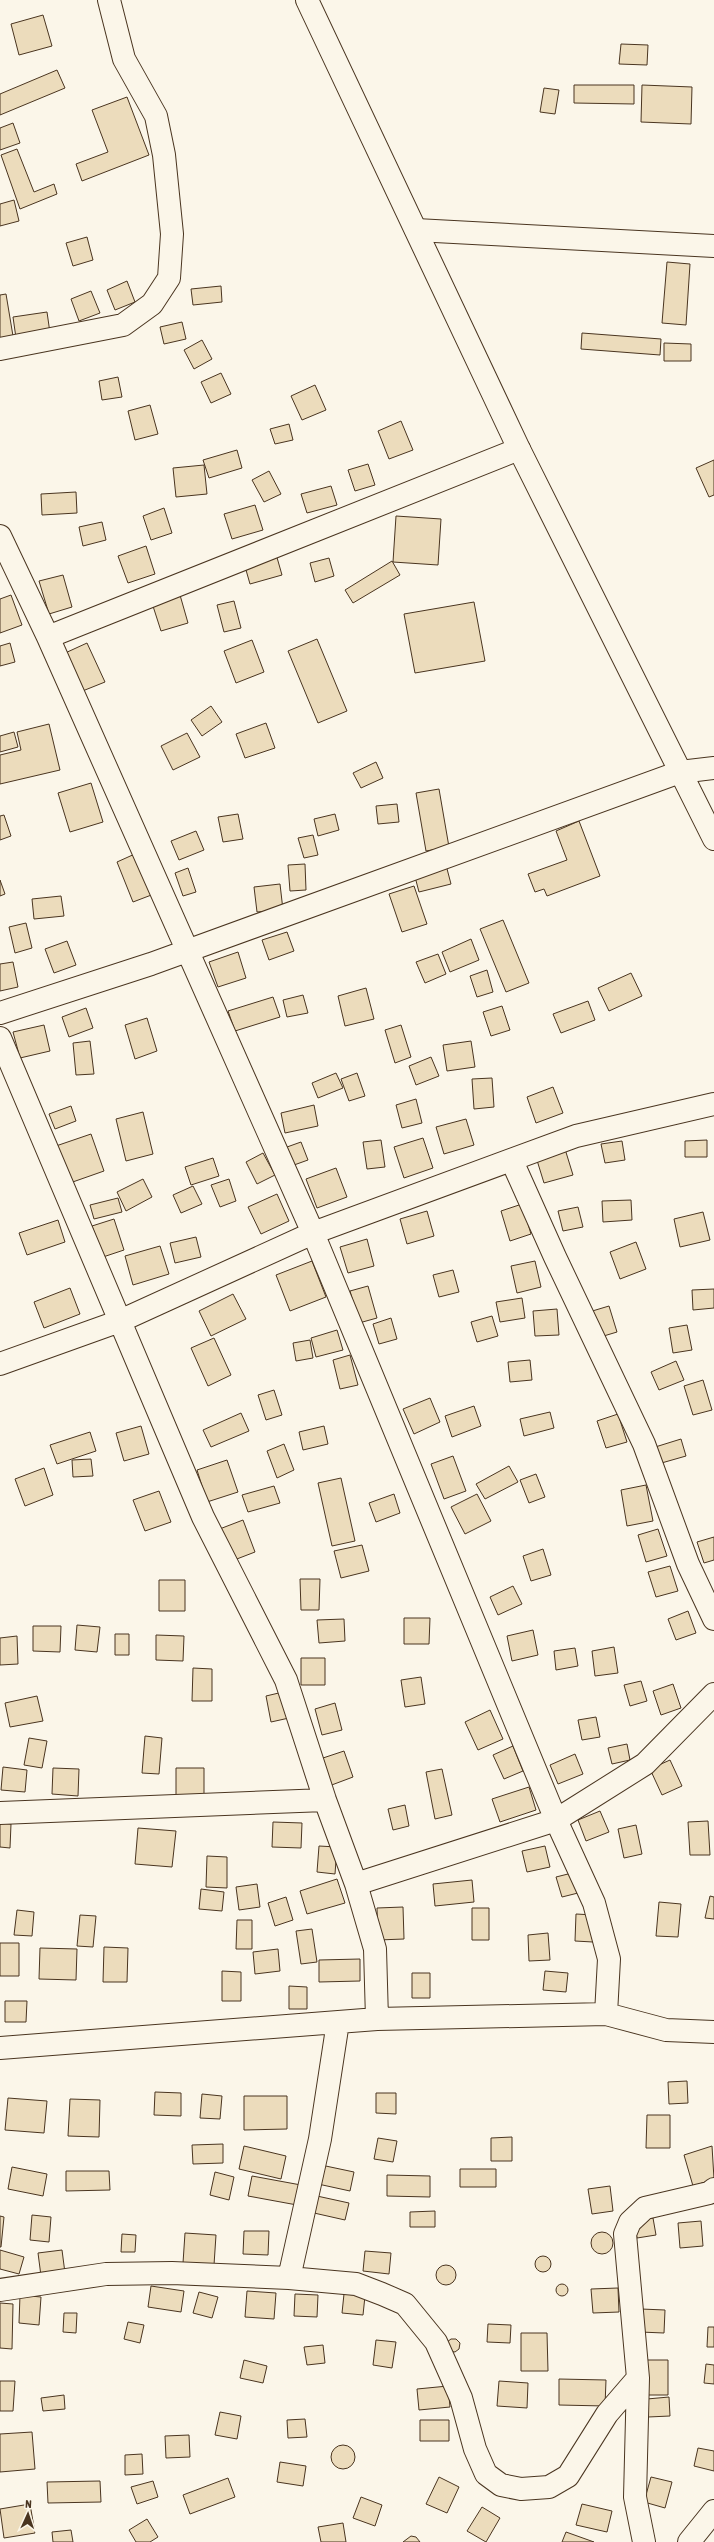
<svg xmlns="http://www.w3.org/2000/svg" width="714" height="2542" font-family="'Asap Condensed',sans-serif">
	<style>
		.building { fill: #ecdcbc; stroke: #4a3520 }
		.lines { fill: none; stroke-linecap: round; stroke-linejoin: round }
		.street-casing { stroke: #4a3520; stroke-width: 24 }
		.primary-casing { stroke: #4a3520; stroke-width: 24 }
		.street { stroke: #fbf6e9; stroke-width: 22 }
		.primary { stroke: #fbf6e9; stroke-width: 22 }
	</style>
	<rect width="100%" height="100%" fill="#fbf6e9"/>
	<path class="building" d="M43,15L52,46L19,55L11,24Z
		M621,44L648,45L647,65L619,64Z
		M57,70L65,88L0,115V94Z
		M574,85H634V104L574,103Z
		M642,85L692,87L691,124L641,122Z
		M544,88L559,90L555,114L540,112Z
		M127,97L149,155L82,181L76,164L108,152L92,110Z
		M13,123L20,143L0,150V128Z
		M17,149L34,192L54,184L57,194L20,209L1,155Z
		M14,200L19,221L0,226V204Z
		M87,237L93,260L73,266L66,243Z
		M667,262L690,264L686,325L662,323Z
		M127,281L135,302L115,310L107,290Z
		M221,286L222,302L193,305L191,289Z
		M91,291L100,313L79,321L71,299Z
		M6,294L13,336L0,339V295Z
		M47,312L50,333L16,338L13,317Z
		M182,322L186,339L164,344L160,327Z
		M582,333L661,339L660,355L581,349Z
		M202,340L212,359L194,369L184,350Z
		M664,343L691,344V361H664Z
		M221,373L231,394L211,403L201,382Z
		M118,377L122,397L102,400L99,381Z
		M315,385L326,410L302,420L291,396Z
		M150,405L158,434L135,440L128,411Z
		M401,421L413,450L389,459L378,431Z
		M289,424L293,440L275,444L270,429Z
		M237,450L242,468L209,478L203,460Z
		M714,460V495L709,497L696,468Z
		M368,464L375,485L355,491L348,470Z
		M204,465L207,494L176,497L173,468Z
		M269,471L281,494L264,502L252,480Z
		M331,486L337,505L307,513L301,494Z
		M76,492L77,513L42,515L41,494Z
		M255,505L263,530L232,539L224,514Z
		M164,508L172,533L151,540L143,516Z
		M396,516L441,519L438,565L393,562Z
		M102,522L106,540L83,546L79,527Z
		M146,546L155,574L128,583L118,556Z
		M276,554L282,575L250,584L244,563Z
		M329,558L334,576L315,582L310,563Z
		M392,561L400,575L353,603L345,590Z
		M63,575L72,607L49,614L39,581Z
		M11,595L22,625L0,633V599Z
		M180,595L188,623L161,631L152,603Z
		M234,601L241,628L224,632L217,605Z
		M474,602L485,661L415,673L404,614Z
		M317,639L347,711L318,723L288,651Z
		M252,640L264,672L236,683L224,651Z
		M10,643L15,662L0,666V646Z
		M87,643L105,682L80,692L63,654Z
		M211,706L222,722L202,736L191,720Z
		M266,723L275,748L245,758L236,734Z
		M49,724L60,770L0,784V755L21,750L17,732Z
		M14,732L18,747L0,752V736Z
		M187,733L200,757L173,770L161,746Z
		M376,762L383,778L361,788L353,773Z
		M91,783L103,822L70,832L58,793Z
		M439,789L449,847L426,851L416,793Z
		M397,804L399,822L378,824L376,806Z
		M238,814L243,839L223,842L218,817Z
		M335,814L339,830L318,836L314,819Z
		M4,815L11,836L0,840V816Z
		M579,821L600,876L547,896L544,889L535,892L528,874L567,860L556,831Z
		M196,831L204,850L179,860L171,841Z
		M313,835L318,855L304,858L298,838Z
		M137,853L154,894L133,902L117,862Z
		M305,864L306,890L290,891L288,865Z
		M446,865L451,884L419,892L414,873Z
		M188,868L196,892L183,896L175,873Z
		M0,880L5,894L0,896Z
		M280,884L283,910L257,912L254,887Z
		M414,886L427,924L402,932L389,894Z
		M61,896L64,916L34,919L32,899Z
		M503,920L529,983L506,992L480,929Z
		M26,923L32,948L15,953L9,927Z
		M287,932L294,951L269,960L262,940Z
		M471,939L479,960L450,972L442,952Z
		M67,941L76,965L54,973L45,949Z
		M238,952L246,978L218,987L209,962Z
		M438,954L446,974L425,983L416,962Z
		M13,962L18,987L0,991V964Z
		M487,970L493,992L477,997L470,976Z
		M631,973L642,996L609,1011L598,988Z
		M366,988L374,1019L345,1026L338,996Z
		M303,995L308,1013L287,1017L283,1000Z
		M273,997L280,1017L235,1031L228,1011Z
		M588,1001L595,1020L561,1033L553,1014Z
		M502,1006L510,1030L491,1036L483,1012Z
		M86,1008L93,1028L69,1037L62,1017Z
		M147,1018L157,1051L135,1059L125,1025Z
		M44,1025L50,1051L20,1058L13,1032Z
		M401,1025L411,1057L395,1063L385,1030Z
		M90,1041L94,1074L76,1075L73,1043Z
		M471,1041L475,1067L447,1071L443,1045Z
		M431,1057L439,1076L416,1085L409,1066Z
		M336,1073L343,1088L318,1098L312,1083Z
		M357,1073L365,1096L349,1101L341,1079Z
		M492,1078L494,1107L474,1109L472,1079Z
		M553,1087L563,1113L536,1123L527,1097Z
		M416,1099L422,1123L402,1128L396,1105Z
		M314,1105L318,1126L285,1133L281,1113Z
		M71,1106L76,1121L55,1129L49,1114Z
		M143,1112L153,1154L126,1161L116,1119Z
		M466,1119L474,1145L444,1154L436,1127Z
		M91,1134L104,1171L67,1184L53,1147Z
		M423,1138L433,1168L404,1178L394,1147Z
		M381,1140L385,1167L367,1169L363,1142Z
		M707,1140V1157H685V1141Z
		M622,1141L625,1160L605,1163L601,1144Z
		M301,1142L308,1160L294,1165L287,1147Z
		M565,1149L573,1175L544,1183L536,1157Z
		M263,1153L275,1175L257,1184L246,1162Z
		M213,1158L219,1176L191,1185L185,1167Z
		M336,1168L347,1197L317,1208L306,1179Z
		M143,1179L152,1197L126,1211L117,1192Z
		M229,1179L236,1201L220,1207L211,1185Z
		M193,1186L202,1204L181,1213L173,1195Z
		M277,1194L289,1221L261,1234L248,1207Z
		M118,1198L122,1212L94,1219L90,1205Z
		M631,1200L632,1220L603,1222L602,1201Z
		M522,1204L531,1234L510,1241L501,1211Z
		M578,1207L583,1227L563,1231L558,1211Z
		M427,1211L434,1236L407,1244L400,1219Z
		M703,1212L710,1240L680,1247L674,1219Z
		M114,1219L124,1250L103,1257L92,1226Z
		M58,1220L65,1242L27,1255L19,1233Z
		M196,1237L201,1257L175,1263L170,1243Z
		M367,1239L374,1266L348,1273L340,1247Z
		M636,1242L646,1269L620,1279L610,1252Z
		M160,1246L169,1274L133,1285L125,1256Z
		M312,1261L326,1297L290,1311L276,1275Z
		M535,1261L541,1287L517,1293L511,1266Z
		M453,1270L459,1292L439,1297L433,1275Z
		M368,1286L377,1318L359,1323L350,1291Z
		M70,1288L80,1314L44,1328L34,1302Z
		M714,1289V1308L693,1310L692,1290Z
		M233,1294L246,1319L211,1336L199,1311Z
		M522,1298L525,1318L500,1322L496,1302Z
		M609,1306L617,1332L597,1338L589,1312Z
		M557,1309L559,1335L535,1336L533,1311Z
		M492,1316L498,1336L477,1342L471,1322Z
		M391,1318L397,1339L379,1344L373,1324Z
		M687,1325L692,1350L673,1353L669,1328Z
		M337,1330L343,1350L316,1357L311,1338Z
		M214,1338L231,1375L208,1386L191,1348Z
		M310,1340L313,1358L296,1361L293,1343Z
		M350,1355L358,1385L340,1389L333,1360Z
		M530,1360L532,1380L510,1382L508,1362Z
		M676,1361L684,1380L659,1390L651,1372Z
		M703,1380L712,1410L693,1415L684,1386Z
		M274,1390L282,1415L266,1420L258,1395Z
		M430,1398L440,1422L414,1434L403,1409Z
		M474,1406L481,1426L452,1437L445,1416Z
		M550,1412L554,1428L524,1436L520,1419Z
		M241,1413L249,1431L211,1447L203,1430Z
		M618,1414L627,1442L606,1448L597,1421Z
		M141,1426L149,1454L124,1461L116,1433Z
		M324,1426L328,1444L303,1450L299,1432Z
		M90,1432L96,1451L57,1464L50,1445Z
		M681,1439L686,1456L658,1464L652,1448Z
		M284,1444L294,1470L277,1478L267,1451Z
		M453,1456L466,1491L444,1499L431,1464Z
		M91,1459L93,1476L73,1477L72,1460Z
		M227,1460L238,1492L207,1502L197,1470Z
		M509,1466L518,1482L485,1499L476,1484Z
		M44,1468L53,1495L25,1506L15,1479Z
		M536,1474L545,1497L529,1503L520,1480Z
		M341,1478L355,1541L332,1546L318,1483Z
		M646,1485L653,1521L627,1526L621,1490Z
		M274,1486L280,1503L248,1512L242,1495Z
		M159,1491L171,1522L145,1531L133,1500Z
		M394,1494L400,1513L376,1522L369,1503Z
		M477,1494L491,1521L465,1534L451,1507Z
		M243,1520L255,1552L229,1562L217,1530Z
		M658,1529L667,1556L646,1562L638,1535Z
		M714,1537V1560L704,1563L697,1542Z
		M362,1545L369,1571L341,1578L334,1551Z
		M543,1549L551,1575L531,1581L523,1556Z
		M670,1566L678,1591L656,1597L648,1572Z
		M300,1579H320L319,1610H301Z
		M159,1580H185V1611H159Z
		M513,1586L522,1604L498,1615L490,1597Z
		M688,1611L696,1633L676,1640L668,1619Z
		M404,1618H430L429,1644H404Z
		M344,1619L345,1641L319,1643L317,1620Z
		M77,1625L100,1627L97,1652L75,1650Z
		M33,1626H61L60,1652L33,1651Z
		M533,1630L538,1655L512,1661L507,1636Z
		M115,1634H129V1655H115Z
		M156,1635L184,1636L183,1661L156,1660Z
		M17,1636L18,1664L0,1665V1638Z
		M614,1647L618,1673L595,1676L592,1651Z
		M575,1648L578,1666L556,1670L554,1651Z
		M301,1658H325V1685H301Z
		M193,1668L212,1669V1701H192Z
		M421,1677L425,1704L405,1707L401,1680Z
		M641,1681L647,1701L630,1706L624,1685Z
		M673,1684L681,1708L661,1715L653,1691Z
		M283,1692L289,1718L271,1722L266,1696Z
		M37,1696L43,1721L10,1727L5,1703Z
		M335,1703L342,1730L322,1735L315,1709Z
		M490,1710L503,1739L478,1750L465,1722Z
		M596,1717L600,1737L582,1740L578,1720Z
		M145,1736L162,1738L159,1774L142,1773Z
		M29,1738L47,1741L42,1768L24,1765Z
		M627,1744L630,1760L612,1764L608,1748Z
		M513,1746L523,1771L504,1779L493,1755Z
		M344,1751L353,1777L329,1786L320,1759Z
		M575,1754L583,1774L558,1784L550,1765Z
		M670,1760L682,1786L662,1795L650,1769Z
		M3,1767L27,1770L25,1792L1,1790Z
		M53,1768L79,1769L78,1796L52,1794Z
		M176,1768H204V1796L176,1795Z
		M442,1769L452,1815L435,1819L426,1772Z
		M529,1787L536,1810L500,1822L492,1799Z
		M405,1805L409,1826L393,1830L388,1809Z
		M600,1811L609,1832L586,1841L578,1820Z
		M708,1821L710,1855H690L688,1822Z
		M273,1822L302,1823L301,1848L272,1847Z
		M0,1823L11,1824L10,1848L0,1847Z
		M636,1825L642,1854L624,1858L618,1829Z
		M138,1828L176,1831L172,1867L135,1864Z
		M319,1846L337,1847L335,1874L317,1872Z
		M545,1846L550,1867L527,1872L522,1851Z
		M207,1856L227,1857V1888L206,1887Z
		M576,1872L582,1892L562,1897L556,1877Z
		M337,1879L345,1903L307,1914L300,1891Z
		M472,1880L474,1902L435,1906L433,1884Z
		M257,1884L260,1907L239,1910L236,1887Z
		M201,1889L224,1892L222,1911L199,1909Z
		M710,1896L714,1897V1919L705,1918Z
		M286,1897L293,1920L275,1926L268,1903Z
		M659,1902L681,1904L678,1937L656,1936Z
		M403,1907L404,1939L378,1940L377,1908Z
		M472,1908H489V1940H472Z
		M17,1910L34,1912L32,1936L14,1935Z
		M576,1914L594,1915L593,1942L575,1941Z
		M80,1915L96,1916L93,1947L77,1946Z
		M237,1920H252V1949H236Z
		M312,1929L317,1962L301,1964L296,1931Z
		M548,1933L550,1960L529,1961L528,1935Z
		M0,1943H19V1976H0Z
		M104,1947L128,1948L127,1982H103Z
		M40,1948L77,1949L76,1980L39,1979Z
		M278,1949L280,1971L255,1974L253,1952Z
		M360,1959V1981L319,1982V1960Z
		M222,1971L241,1972V2001H222Z
		M545,1971L568,1973L566,1992L543,1990Z
		M412,1973H430V1998H412Z
		M289,1986L307,1987V2009H289Z
		M5,2001H27L26,2022H5Z
		M687,2081L688,2103L669,2104L668,2082Z
		M155,2092L181,2093V2116L154,2115Z
		M376,2093H396V2114L376,2113Z
		M202,2094L222,2096L220,2119L200,2118Z
		M244,2096H287V2129L244,2130Z
		M8,2098L47,2101L44,2133L5,2130Z
		M70,2099L100,2100L99,2137L68,2136Z
		M647,2115H670V2148H646Z
		M512,2137V2161H491V2138Z
		M378,2138L397,2141L393,2162L374,2159Z
		M223,2144V2163L193,2164L192,2145Z
		M244,2146L286,2156L281,2179L239,2169Z
		M712,2146L714,2179L693,2186L684,2155Z
		M321,2165L354,2172L350,2191L318,2184Z
		M12,2167L47,2174L43,2196L8,2189Z
		M460,2169H496V2187H460Z
		M66,2171H109L110,2190L66,2191Z
		M215,2172L234,2177L229,2200L210,2195Z
		M387,2175L430,2176V2197L387,2196Z
		M252,2176L301,2185L297,2205L248,2196Z
		M610,2186L613,2211L592,2214L588,2189Z
		M317,2196L349,2203L345,2220L314,2213Z
		M435,2211V2227H410V2212Z
		M32,2215L51,2217L49,2242L30,2240Z
		M0,2216L4,2217L1,2247H0Z
		M653,2218L656,2235L637,2238L634,2220Z
		M701,2221L703,2246L680,2248L678,2223Z
		M244,2231H269L268,2255L243,2254Z
		M591 2243a11 11 0 1 1 22 0a11 11 0 1 1-22 0Z
		M185,2233L216,2235L214,2265L183,2263Z
		M122,2234L136,2235L135,2252H121Z
		M0,2250L24,2257L19,2274L0,2269Z
		M62,2250L65,2273L41,2276L38,2253Z
		M365,2251L391,2253L389,2274L363,2271Z
		M535 2264a8 8 0 1 1 16 0a8 8 0 1 1-16 0Z
		M436 2275a10 10 0 1 1 20 0a10 10 0 1 1-20 0Z
		M556 2290a6 6 0 1 1 12 0a6 6 0 1 1-12 0Z
		M151,2286L184,2291L181,2312L148,2307Z
		M618,2288L619,2312L593,2313L591,2289Z
		M247,2291L276,2293L274,2319L245,2317Z
		M199,2292L218,2297L212,2318L193,2313Z
		M295,2294L318,2295L317,2317L294,2316Z
		M344,2294L365,2296L363,2315L342,2313Z
		M20,2295L41,2297L39,2325L19,2323Z
		M0,2303L13,2304L12,2349L0,2348Z
		M641,2309L665,2310L664,2333L640,2332Z
		M64,2313H77L76,2333L63,2332Z
		M128,2322L144,2325L140,2343L124,2339Z
		M488,2324L511,2325L510,2343L487,2342Z
		M708,2327H714V2347H707Z
		M521,2333H547L548,2371H521Z
		M451,2339H456L460,2343L459,2349L455,2352L449,2351L447,2342Z
		M376,2340L396,2342L392,2368L373,2365Z
		M323,2345L325,2363L307,2365L304,2347Z
		M244,2360L267,2366L263,2383L240,2378Z
		M644,2360H668V2395H644Z
		M706,2364L714,2365V2384L704,2383Z
		M559,2379L606,2380L605,2406L559,2405Z
		M0,2381H15L13,2411H0Z
		M499,2381L528,2383L527,2408L497,2406Z
		M448,2386L450,2407L419,2410L417,2389Z
		M64,2395L65,2409L43,2411L41,2398Z
		M669,2397L670,2416L648,2417L647,2399Z
		M220,2412L241,2416L237,2439L215,2435Z
		M305,2419L307,2437L288,2438L287,2420Z
		M420,2420H449V2441H420Z
		M32,2432L35,2469L0,2472V2434Z
		M189,2435L190,2457L166,2458L165,2436Z
		M331 2457a12 12 0 1 1 24 0a12 12 0 1 1-24 0Z
		M698,2448L714,2451V2471L694,2466Z
		M142,2454L143,2474L125,2475V2455Z
		M280,2462L306,2466L303,2486L277,2482Z
		M439,2477L459,2487L447,2513L426,2504Z
		M651,2477L672,2482L665,2508L644,2502Z
		M228,2478L235,2497L190,2514L183,2495Z
		M100,2481L101,2502L48,2503L47,2482Z
		M153,2481L158,2497L137,2504L131,2487Z
		M361,2497L382,2505L375,2526L353,2518Z
		M30,2504L35,2533L4,2538L0,2509Z
		M582,2504L612,2511L607,2532L576,2525Z
		M482,2507L500,2518L486,2542L467,2531Z
		M147,2519L158,2537L150,2542H136L129,2530Z
		M343,2523L346,2542H321L318,2527Z
		M71,2530L73,2542H53L52,2532Z
		M566,2532L594,2542H562Z
		M411,2536L416,2537L420,2542H403Z"/>
	<g class="lines">
		<defs>
			<path id="street" d="M416,230L714,246
				M0,349L123,325L152,304L169,278L172,234L164,155L156,116L124,59L109,0
				M0,536L48,637L313,1233L556,1820L594,1903L609,1959L606,2014
				M48,637L519,449
				M0,1013L151,964L680,772L714,768
				M0,1038L203,1517L286,1680L325,1800L356,1884L375,1949L377,2019
				M512,1161L555,1257L644,1444L688,1564L714,1619
				M0,1364L120,1321L313,1233L576,1136L714,1104
				M0,1813L325,1800
				M356,1884L556,1820L645,1764L714,1694
				M0,2048L377,2019L606,2014L666,2030L714,2032
				M289,2278L320,2139L338,2022
				M0,2290L106,2274L172,2273L289,2278L356,2284L382,2294L405,2304L436,2342L461,2398L475,2449L486,2474L501,2485L521,2489L549,2487L568,2476L607,2414L638,2378
				M644,2542L635,2497L638,2378L625,2234L630,2222L645,2208L709,2193L714,2189
				M689,2542L714,2511"/>
			<path id="primary" d="M307,0L519,449L714,839"/>
		</defs>
		<use href="#street" class="street-casing"/>
		<use href="#primary" class="primary-casing"/>
		<use href="#street" class="street"/>
		<use href="#primary" class="primary"/>
	</g>
	<g transform="translate(28 2514) rotate(3)" stroke="#fbf6e9" stroke-width="3" paint-order="stroke">
	<path d="M0-3L7 15L0 10L-7 15Z" fill="#4a3520"/>
	<text y="-6" font-size="11" font-weight="bold" text-anchor="middle" fill="#4a3520">N</text>
	</g>
</svg>
